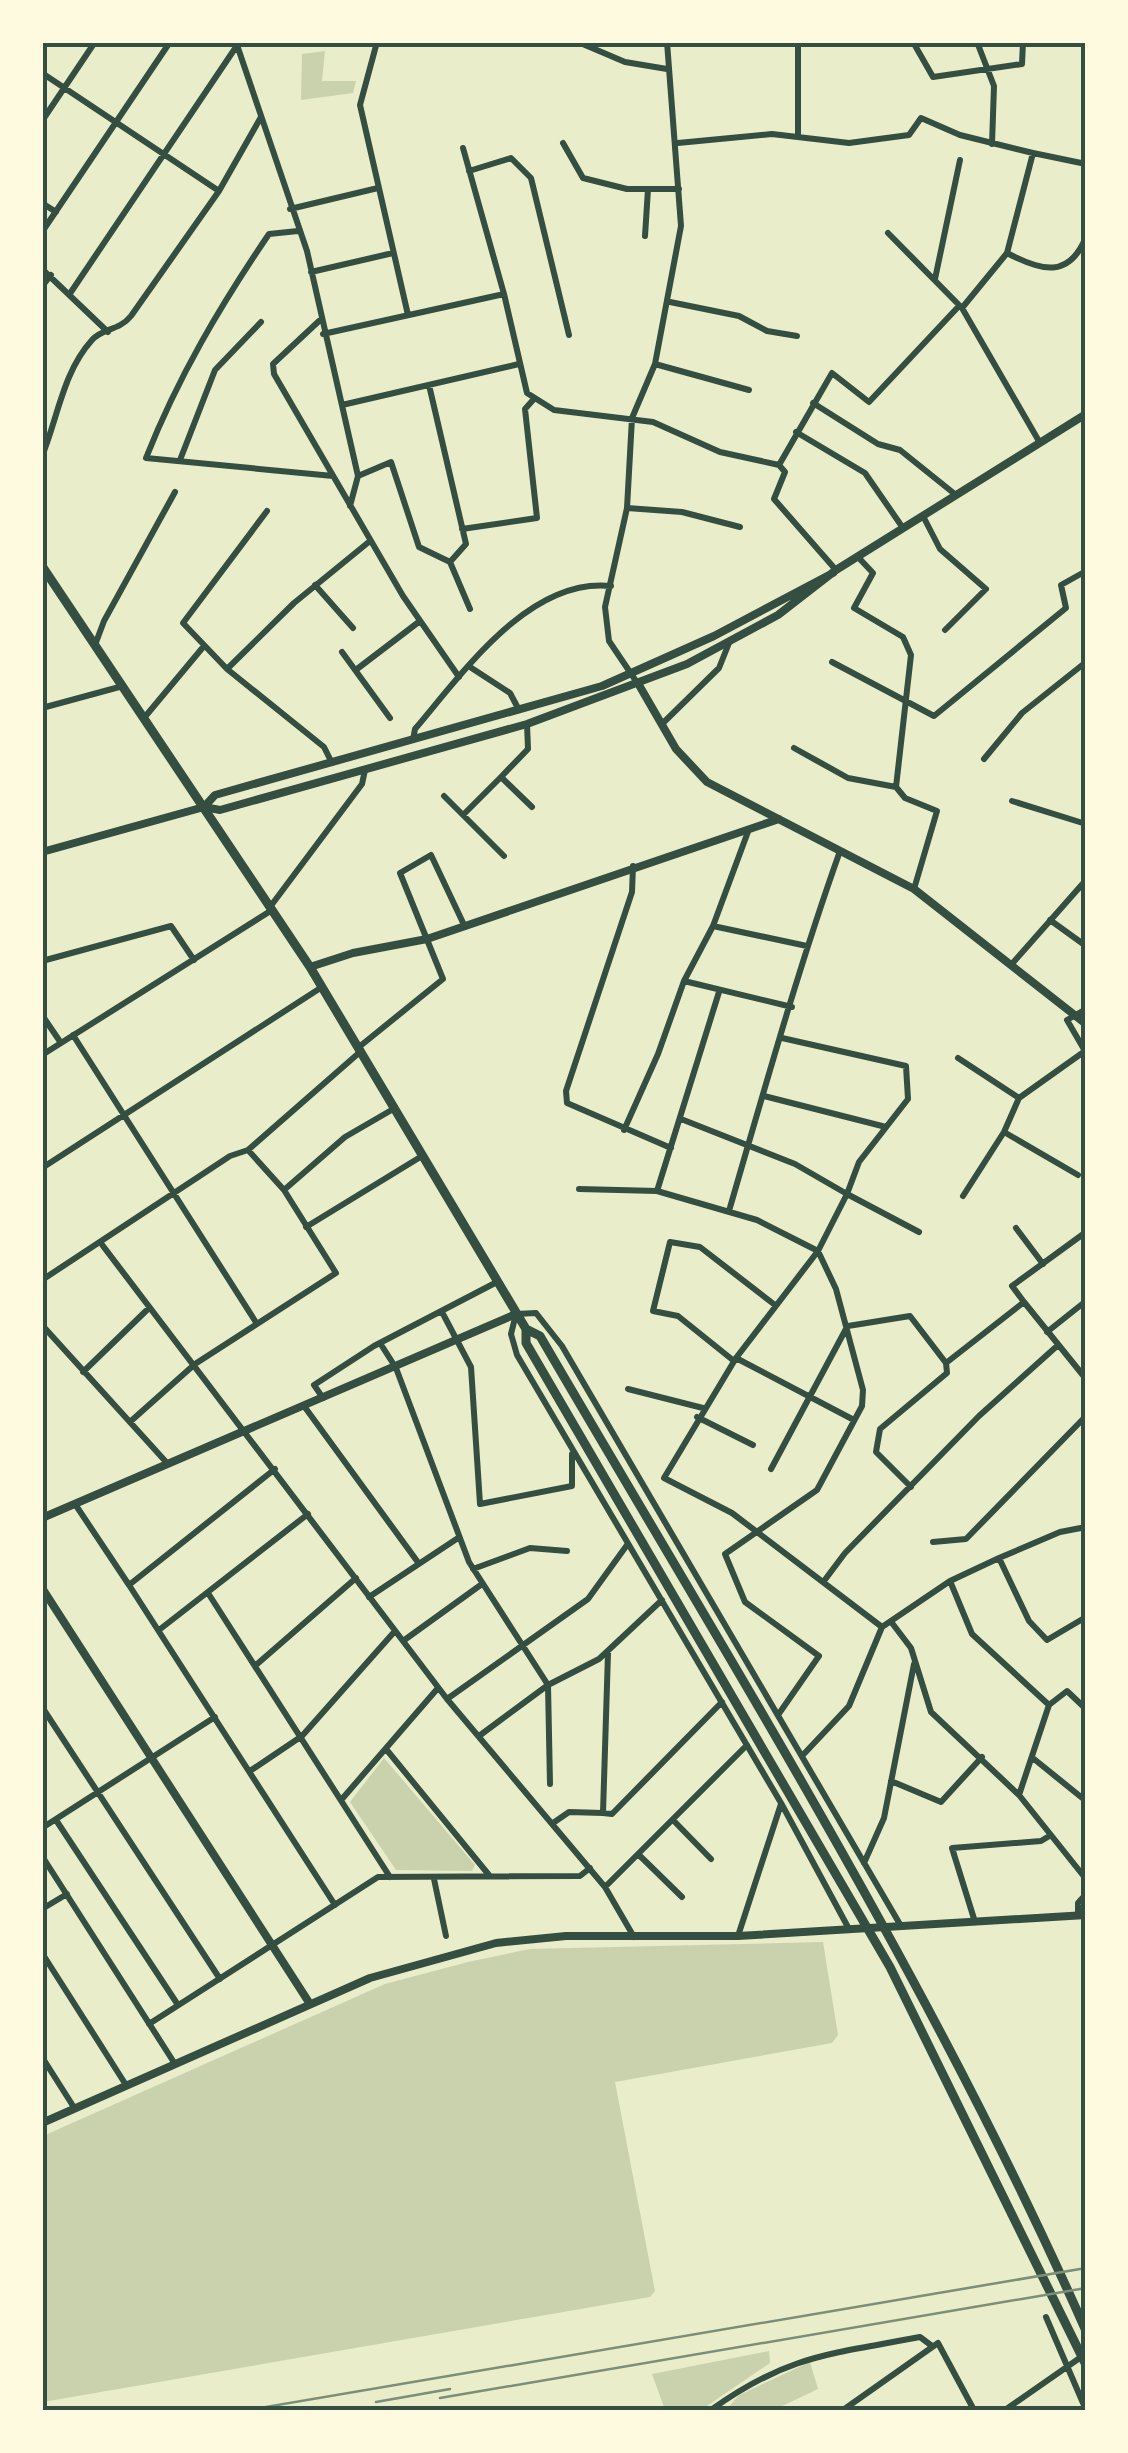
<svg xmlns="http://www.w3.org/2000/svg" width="1128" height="2453" font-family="Rubik,sans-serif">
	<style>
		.green { fill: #cad2ad }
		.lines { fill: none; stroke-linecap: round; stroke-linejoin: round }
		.minor { stroke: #344e41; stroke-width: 6 }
		.tertiary { stroke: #344e41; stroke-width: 8 }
		.secondary { stroke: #344e41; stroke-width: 9 }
		.rail { stroke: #7c8e77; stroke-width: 2.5 }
		.neatline { fill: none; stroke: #344e41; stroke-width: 4 }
	</style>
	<rect width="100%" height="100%" fill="#e9edc9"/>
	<path class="green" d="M325,51L322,81H356L353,93L301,100L302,54Z
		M384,1758L475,1865L472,1871L396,1870L350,1802Z
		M823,1942L838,2035L832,2043L615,2082L655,2291L650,2297L43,2402V2136L385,1984L468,1962L530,1949Z
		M769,2351L770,2363L701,2410H665L652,2374Z
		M810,2362L818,2389L774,2410L727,2409L739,2395Z"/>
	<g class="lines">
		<path class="minor" d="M236,42L307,251L358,476L350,506
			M377,42L360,105L408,315
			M578,42L625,62L667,69
			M913,42L933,77L1022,64L1023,42
			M977,42L994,86L992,144
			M42,73L219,191
			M42,121L95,42
			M798,134V42
			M563,143L583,178L627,189H679
			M678,143L772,134L849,143L909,135L921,118L960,135L1033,153L1007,253L962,308
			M463,148L504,294L527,393L554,410L653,422L720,452L779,465
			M1033,153L1086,164
			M469,171L511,158L531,178L569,335
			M42,203L56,212
			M290,209L378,188
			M298,231L269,234C220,306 178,377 146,458L333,476
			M42,232L170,42
			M888,233L962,308L1040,443
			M645,236L648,189
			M1007,253C1041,271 1069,279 1086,237
			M42,269L108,332
			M311,272L393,253
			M935,279L960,160
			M42,286L51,275
			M71,292L236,47
			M670,302L739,316L767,331L797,336
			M319,321L273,364L274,374L403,596L459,677
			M323,334L504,294
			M655,364L749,390
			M429,385L466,544L450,562
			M813,403L878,444L900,450L956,495
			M342,405L519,364
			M796,432L865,473L903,528
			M42,456C58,417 63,372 92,340C102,328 119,331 131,316L219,191L261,117
			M180,460L215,370L261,322
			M358,476L391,462L419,547L450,562L470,609
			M627,508L682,512L740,527
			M267,511L183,623L227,669L324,747L332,763
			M923,516L940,549L986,589L945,630
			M462,529L537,518L525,409L533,400
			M858,557L873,573L854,608L903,637L911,655L896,787
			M836,570L774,499L785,472L779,465L832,373L869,402L959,306
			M315,585L353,628
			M95,645L104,621L175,492
			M342,652L390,718
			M832,662L934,716L1066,608L1061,585L1086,571
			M470,667L510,693L519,710
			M227,669L294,603L370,541
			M357,669L420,621
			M638,684L609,641L605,607L627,508L632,418L655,364L681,226L667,42
			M42,708L123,686
			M144,718L204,646
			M662,724L719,668L729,643
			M413,740L415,729C462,674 529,577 611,586
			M794,748L848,778L896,787L905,798L937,811L914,889
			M984,759L1022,713L1086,662
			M501,777L528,749L527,724
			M444,796L504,856
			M1012,801L1086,824
			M463,815L501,777L532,807
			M633,866L632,892L566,1091L567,1103L671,1148
			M270,907L362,784L365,770
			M1050,920L1086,946
			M713,926L807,946
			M42,961L171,926L194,960
			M1011,965L1086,880
			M684,981L792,1007
			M42,1015L61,1043
			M73,1035L257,1324
			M782,1038L906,1066L908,1099L859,1162L847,1194L919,1232
			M359,1047L443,979L400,873L431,855L465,927
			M42,1055L272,910
			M958,1058L1019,1098L1004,1132L963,1196
			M764,1096L886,1127
			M1019,1098L1085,1051L1067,1020L1086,1009
			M681,1119L795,1164L847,1194L818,1251L736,1358L664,1478L732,1513L882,1627
			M624,1130L658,1054L684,981L713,926L749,829
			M1004,1132L1078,1175
			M42,1168L322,987
			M579,1189L657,1191L757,1220L818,1251L836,1289L863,1390L862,1406L817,1490L725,1554L745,1602L819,1656L778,1715
			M284,1190L345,1137L395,1108
			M657,1191L719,992
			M729,1211C764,1091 798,969 840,851
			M306,1227L422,1156
			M1016,1228L1043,1264
			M100,1242L447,1699L605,1887L634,1937
			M42,1280L230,1156L248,1150L360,1052
			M1024,1302L1012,1286L1086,1232
			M442,1312L471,1367L480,1504L572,1486V1454
			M42,1325L167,1463
			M848,1326L910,1316L946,1363L1024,1302L1086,1379
			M1047,1332L1086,1301
			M380,1343L396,1368L469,1562L548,1685L550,1784
			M736,1358L854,1420
			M734,1361L678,1316L653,1311L670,1242L700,1247L775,1305
			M83,1372L149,1308
			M628,1389L703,1408
			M323,1398L314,1385L374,1346L497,1282
			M304,1406L417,1561
			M697,1417L753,1445
			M131,1421L195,1364L336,1273L284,1190L248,1150
			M275,1469L129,1585L335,1905
			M771,1469L847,1327
			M911,1487L876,1452L880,1429L947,1373L946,1363
			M75,1504L129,1585
			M933,1542L966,1539L1086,1416
			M999,1558L1060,1532L1086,1527
			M473,1569L530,1548L567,1551
			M824,1581L845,1553L979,1416L1057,1346
			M950,1581L972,1634L1049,1705
			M208,1593L390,1877
			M369,1597L458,1538
			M892,1623L911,1648L931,1712L1019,1795L1086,1879
			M159,1630L308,1514
			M403,1641L482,1584
			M256,1665L356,1578
			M447,1699L588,1599L627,1545
			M42,1707L220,1979
			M479,1736L548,1685L599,1659L662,1600
			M386,1749L489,1875
			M802,1756L849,1706L882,1627L950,1581L999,1558L1029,1621L1047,1640L1086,1617
			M1034,1759L1086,1801
			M250,1771L302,1736L395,1631
			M891,1781L941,1802L982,1757
			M1019,1795L1049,1705L1067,1691L1086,1709
			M342,1799L438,1688
			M603,1813L612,1814L722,1702
			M56,1820L178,2005
			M673,1820L711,1859
			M553,1823L569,1812L603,1813L608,1653
			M42,1828L215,1717
			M639,1855L682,1897
			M42,1856L175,2064
			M864,1863L884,1818L914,1664
			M434,1879L446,1936
			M605,1887L747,1745
			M42,1909L67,1894
			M1078,1915V1903L1086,1894
			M975,1922L952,1848L1041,1841L1051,1835
			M849,1929L781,1803L517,1355L511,1334L516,1314L536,1313L562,1346L901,1926
			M738,1936L781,1804
			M42,1953L126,2085
			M149,2024L378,1877L580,1876L590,1868
			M42,2057L75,2109
			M1046,2317L1086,2410
			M711,2410C787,2355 831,2354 920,2337L932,2346
			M843,2410L938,2343L974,2410
			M1005,2410L1084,2355"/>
		<path class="tertiary" d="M639,685L676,749L707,782L914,889L1086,1024
			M204,807L220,810L527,724L687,664L778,615L836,570L1086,414
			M42,852L204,807L215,795L602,686L714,636L833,573
			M310,967L353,953L427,939L779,819
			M42,1518L516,1314
			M42,1588L310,2004
			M42,2123L370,1978L496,1943L566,1936H738L1086,1915"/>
		<path class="secondary" d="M42,566L310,967L526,1329V1343L890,1967L1086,2365
			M526,1329L540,1336C730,1662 933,1984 1086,2331"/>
		<path class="rail" d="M440,2398L1086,2288
			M376,2402L450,2389
			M248,2410L1086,2268"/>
	</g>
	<rect width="1128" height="2453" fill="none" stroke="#fefae0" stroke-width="90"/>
	<rect x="45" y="45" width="1038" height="2363" class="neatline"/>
</svg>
